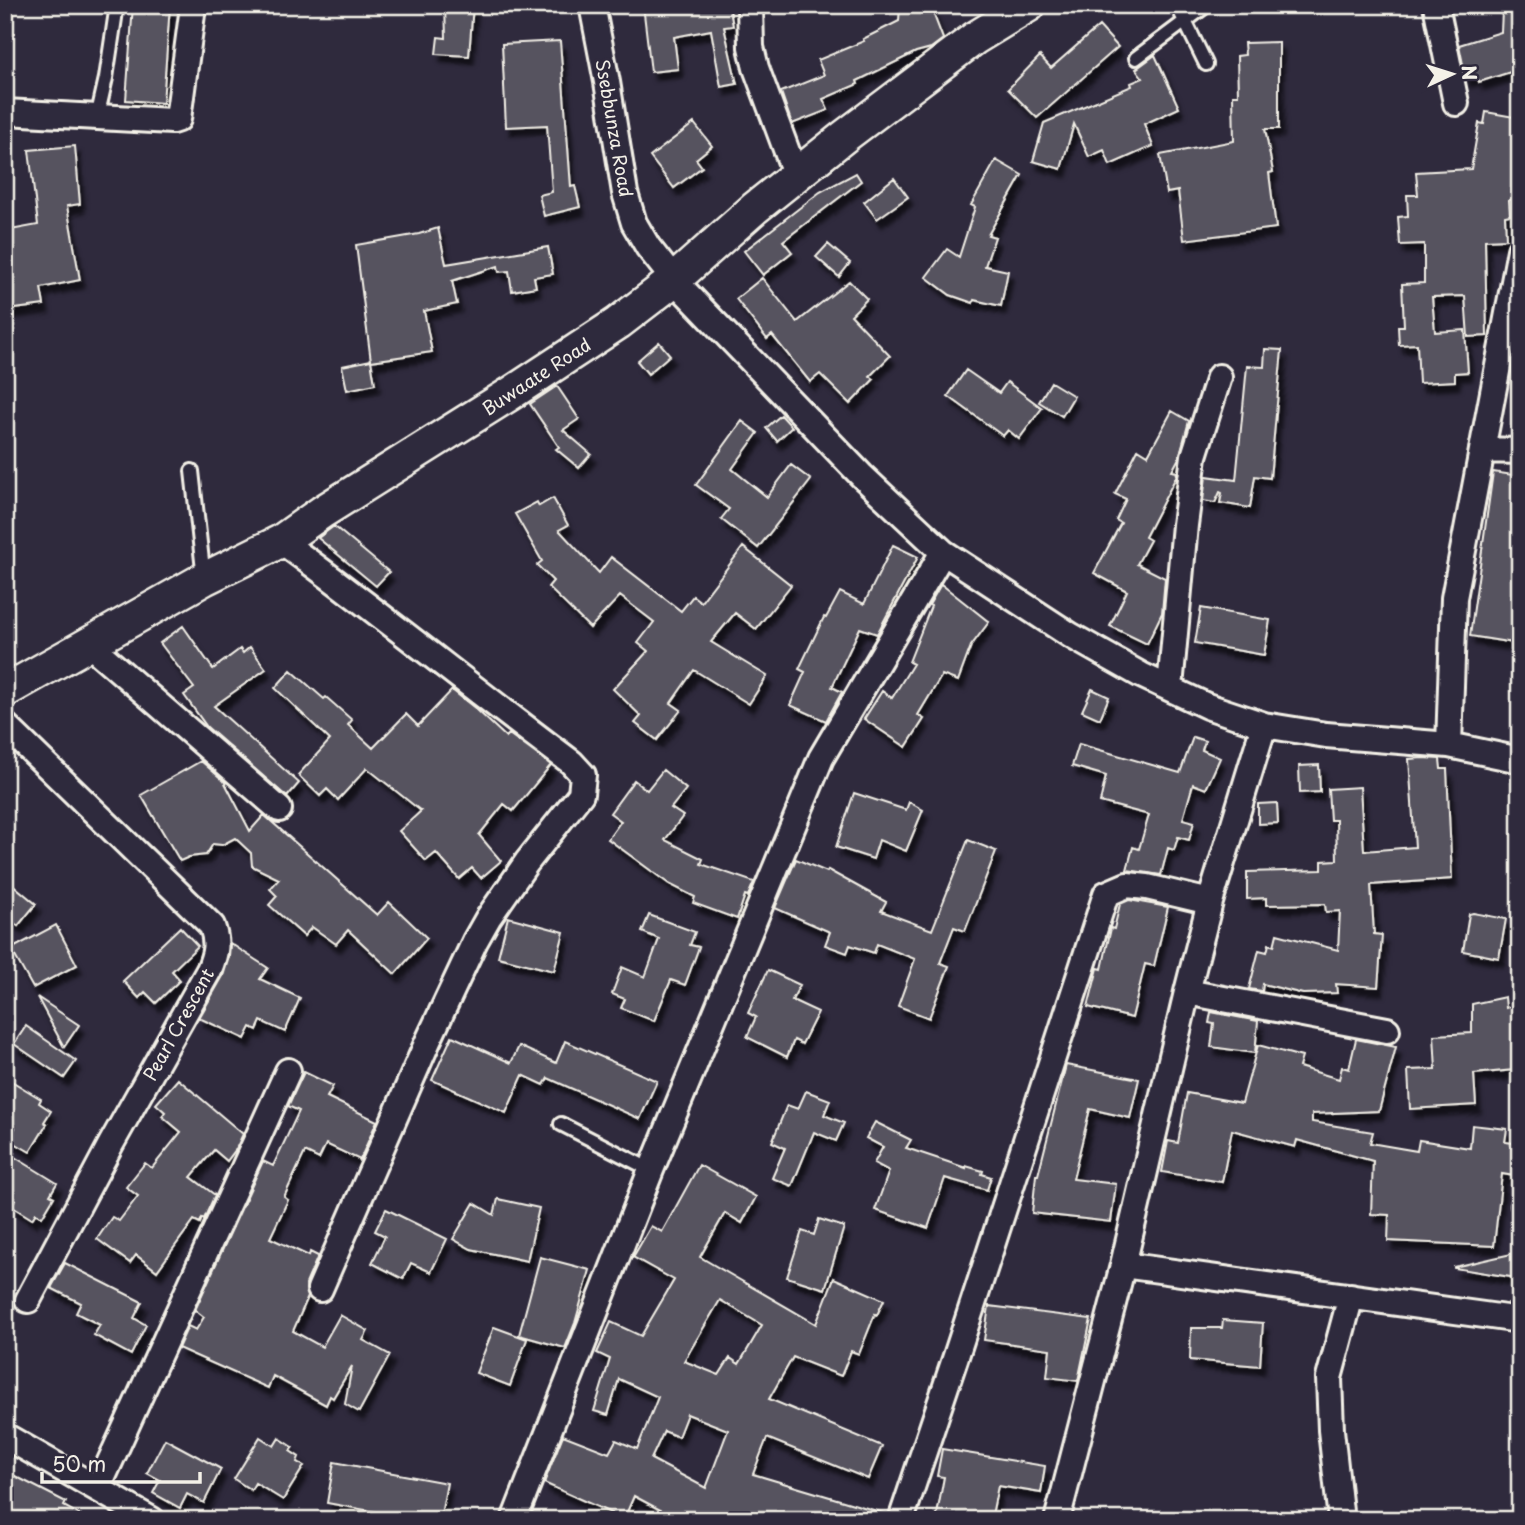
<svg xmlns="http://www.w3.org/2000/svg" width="1525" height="1525" font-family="'Playpen Sans',sans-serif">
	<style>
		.building { fill: #56525f; stroke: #f4f1e8; stroke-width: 2; fill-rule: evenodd; filter: url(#shadow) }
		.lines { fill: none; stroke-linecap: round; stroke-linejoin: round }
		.service-casing { stroke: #f4f1e8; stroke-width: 18 }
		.minor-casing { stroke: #f4f1e8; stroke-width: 30 }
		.tertiary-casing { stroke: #f4f1e8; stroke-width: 37 }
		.service { stroke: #2f2a3d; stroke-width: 12 }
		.minor { stroke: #2f2a3d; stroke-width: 24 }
		.tertiary { stroke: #2f2a3d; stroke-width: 32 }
		.labels { text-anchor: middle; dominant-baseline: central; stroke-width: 6; stroke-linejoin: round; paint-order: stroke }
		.street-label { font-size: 18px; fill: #f4f1e8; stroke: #2f2a3d }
	</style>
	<defs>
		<filter id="shadow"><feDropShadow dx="4.5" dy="8" stdDeviation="2" flood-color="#0009"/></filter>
	</defs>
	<rect width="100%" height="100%" fill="#2f2a3d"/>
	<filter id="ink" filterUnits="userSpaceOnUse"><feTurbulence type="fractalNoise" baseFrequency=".0143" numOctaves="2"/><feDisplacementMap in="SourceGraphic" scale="14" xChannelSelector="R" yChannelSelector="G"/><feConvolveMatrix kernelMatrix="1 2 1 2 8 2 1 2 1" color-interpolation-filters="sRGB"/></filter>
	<g filter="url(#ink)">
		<path class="building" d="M133,5H170L163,103L126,100Z
			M445,5H473L469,56L436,54L438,37L446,38Z
			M643,5H729L733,26L724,27L737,84L721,87L711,30L674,37L678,69L651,72Z
			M900,5H930L943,39L931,48L916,52L857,81L858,84L823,99L828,110L792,124L781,92L824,75L818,60L864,41L863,39L899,21Z
			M1502,11H1520V69L1479,82L1477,76L1466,79L1459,45L1501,32Z
			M1099,26L1118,47L1037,118L1008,89L1040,56L1051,68Z
			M560,41L571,187L575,186L580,207L544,216L539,195L552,192L547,125L506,127L502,44Z
			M1279,42V129H1265L1273,172L1269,173L1276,228L1184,240L1178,191L1167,193L1160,155L1234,141L1233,95H1238L1237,56L1245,55L1244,43Z
			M1155,55L1179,108L1144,124L1153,146L1110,165L1104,150L1089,157L1074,124L1061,169L1033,161L1044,123L1132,86L1131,83L1143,78L1136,69Z
			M1486,112L1520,118V167L1513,166L1515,199L1509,200L1510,215L1505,216L1506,239L1485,240L1487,336L1468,337L1465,296L1432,297L1435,332L1465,330L1468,372L1455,373V381L1419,383L1417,344L1399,345L1398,326H1404L1402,284L1424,283V244L1400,245L1398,217L1408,216L1407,195H1418L1416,172L1471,169L1479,123L1484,124Z
			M694,123L712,146L696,159L702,167L674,188L650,157Z
			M75,146L80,204L67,206L80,280L41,288L44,305L8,310L5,290V231L38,225L29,150Z
			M996,160L1022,175L988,235L995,237L985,266L1008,271L1001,306L974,300L973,303L950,295L926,277L947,249L959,257L975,207L971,205Z
			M856,173L861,181L783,241L792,252L763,275L744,251L820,192Z
			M894,178L908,197L877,219L864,202Z
			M438,228L446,264L548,247L553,274L534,277L536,287L512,291L509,271L499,272L498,266L452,281L457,304L424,311L432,352L371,361L356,245L419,234Z
			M828,244L850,263L839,277L816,257Z
			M762,278L797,322L849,281L867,299L851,315L890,356L870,376L874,379L850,404L820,374L810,382L772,335L767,339L736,299Z
			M659,342L670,355L648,374L637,361Z
			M1265,349L1282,350L1270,478L1255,476L1250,508L1220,503L1222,493L1220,492L1215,503L1203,501L1206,476L1236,480L1247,366L1264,367Z
			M371,360L375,384L347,390L342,366Z
			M966,370L999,393L1007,382L1042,408L1019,439L1008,430L1003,436L948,396Z
			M1051,382L1074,396L1062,416L1039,402Z
			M557,386L579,419L563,430L591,454L579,468L556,449L559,447L530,404Z
			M1172,411L1189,421L1179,458L1172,471L1177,472L1176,477L1145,537L1150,540L1137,564L1165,578L1162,613L1147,644L1110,626L1127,591L1094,573L1121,523L1116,520L1126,499L1115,494L1138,449L1148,455Z
			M781,415L792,427L777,441L766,428Z
			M742,421L758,433L732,469L767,497L791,465L811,480L758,548L721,519L729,509L696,485Z
			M1493,472L1520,476V644L1470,636Z
			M553,498L568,525L559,530L599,573L611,557L681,611L693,596L701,602L743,547L791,585L756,629L735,613L711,642L767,676L749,704L694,670L671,703L681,710L657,740L635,723L641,716L613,689L648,651L638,643L654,622L620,596L590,628L548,587L553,581L537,565L542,561L515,514L537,502L539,506Z
			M334,526L389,572L376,586L318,538Z
			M893,545L918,557L877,634L860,628L832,687L842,692L826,721L790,705L805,672L799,669L824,617L826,618L840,592L864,604Z
			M941,584L989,622L971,646L958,681L942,675L918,715L924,719L906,747L864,719L882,691L892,698L913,664L909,662L931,606L929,605Z
			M1201,608L1270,620L1264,655L1195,643Z
			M183,626L213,669L240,649L243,653L250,647L266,669L214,706L299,783L287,797L207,727L184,695L194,688L160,643Z
			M291,670L324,699L326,697L352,720L348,725L373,748L406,714L418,726L452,690L476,709L506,737L509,734L551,765L513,811L504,804L479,835L501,861L481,878L472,868L459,879L436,853L426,861L399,831L421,811L367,768L338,800L327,789L320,796L298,775L330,740L275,688Z
			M1092,689L1109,697L1100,719L1082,711Z
			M1193,737L1205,741L1202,750L1220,758L1206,789L1193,784L1183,819L1194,822L1189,840L1178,837L1174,850L1168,848L1161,875L1127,870L1133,847L1139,849L1149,815L1100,802L1106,776L1072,766L1079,744L1180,773Z
			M1423,758L1440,759L1441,769H1447L1452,879L1371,885L1374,934L1382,935L1378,987L1336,984L1337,993L1303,994L1263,984L1262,991L1249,989L1259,950L1267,952L1269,944L1274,946L1277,934L1338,950L1340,911L1326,912L1325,904L1266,905V898L1247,899V872L1322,870V861L1337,860L1336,820H1330L1328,789L1360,787L1364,851L1415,847L1409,759Z
			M201,761L224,781L250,831L264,815L377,915L389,902L427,938L395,974L348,930L336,944L312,927L304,936L269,905L277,896L270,889L279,879L252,866L251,853L235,838L222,845L213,844L206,855L189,857L180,861L141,795Z
			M1319,765L1320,792L1300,793L1299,766Z
			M663,770L686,789L671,808L683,816L665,840L703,859L701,864L754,882L748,896L745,895L737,919L693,903L695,897L669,884L608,839L621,821L610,813L634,780L647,790Z
			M854,793L906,810L909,802L923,810L906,851L879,840L873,859L836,847Z
			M1277,803L1278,823L1258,824V804Z
			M968,840L996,851L965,931L954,927L940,963L949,966L929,1018L898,1006L915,959L877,944L874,953L850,945L847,953L825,945L830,932L775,908L796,859L827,872L828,870L886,902L881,911L932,930Z
			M5,878L36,904L18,926L5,916Z
			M1129,900L1168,907L1154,966L1145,964L1132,1018L1088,1007L1098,968L1102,969L1111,928L1114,929L1120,904Z
			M1473,913L1506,919L1499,958L1463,951L1469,914Z
			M649,915L695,932L690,945L699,947L685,985L671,980L654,1021L621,1008L625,999L612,994L622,967L645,977L659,939L642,932Z
			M508,917L564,932L554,971L498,957Z
			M56,925L77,965L33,988L11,949Z
			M180,927L198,946L172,971L180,980L156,1003L145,992L139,998L123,981Z
			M230,943L268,968L260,979L300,998L285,1032L261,1021L257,1030L251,1027L245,1039L199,1018L223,976L229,957Z
			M768,970L800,985L792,1000L818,1012L802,1044L794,1040L787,1057L747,1037L756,1017L748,1013Z
			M37,997L79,1025L64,1047Z
			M1505,997L1506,1008L1512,1006L1515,1019L1519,1060L1513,1061L1514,1070L1474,1074L1476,1105L1410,1109L1408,1070L1436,1069L1434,1035L1472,1033V1004Z
			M1211,1012L1258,1021L1255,1053L1211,1047L1214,1024L1209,1023Z
			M26,1026L76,1061L64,1078L14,1044Z
			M452,1036L511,1063L519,1046L556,1063L565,1041L657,1081L640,1119L548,1078L544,1085L523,1075L506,1113L432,1080Z
			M1356,1039L1396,1047L1379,1111L1312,1114V1122L1373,1132L1370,1143L1417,1151L1419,1140L1470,1148L1472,1125L1507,1129L1505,1142L1520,1144V1177L1502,1174L1494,1246L1388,1241L1389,1215L1371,1214L1373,1161L1297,1140L1295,1147L1232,1130L1222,1182L1162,1172L1168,1141L1178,1143L1187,1093L1242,1103L1258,1045L1302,1057L1299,1067L1339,1079L1342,1067L1349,1069Z
			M1066,1065L1139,1079L1130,1118L1090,1109L1073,1179L1116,1184L1111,1222L1032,1213L1036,1175H1038Z
			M304,1072L333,1086L327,1097L377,1121L360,1160L326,1144L319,1159L305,1152L284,1197L288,1200L270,1238L309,1256L310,1252L318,1256L306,1284L308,1297L293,1331L322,1347L340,1315L368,1331L363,1340L390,1355L359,1412L345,1404L352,1366L333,1398L330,1396L326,1405L273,1376L268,1388L178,1348L188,1326L196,1330L204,1317L195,1310L263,1161L273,1166L299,1111L288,1106Z
			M5,1077L41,1099L39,1103L51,1111L44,1122L47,1124L30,1152L8,1139L15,1128L5,1122Z
			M178,1079L243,1134L236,1149L227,1161L214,1150L191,1177L215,1195L204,1219L202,1218L200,1223L194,1220L157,1271L136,1255L130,1263L97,1239L112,1217L119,1221L138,1196L126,1187L145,1163L152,1168L181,1132L162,1116L165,1112L156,1104Z
			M806,1091L830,1100L824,1115L844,1123L836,1141L814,1132L792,1186L772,1178L785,1148L772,1142L787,1105L798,1109Z
			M875,1122L911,1140L906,1148L966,1168V1166L983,1171L982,1174L991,1177L987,1190L945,1178L928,1228L875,1210L889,1171L874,1163L883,1147L866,1138Z
			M13,1156L57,1183L50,1195L54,1197L42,1217L36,1213L32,1219L11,1206L15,1200L5,1194V1168Z
			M699,1165L756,1197L742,1223L725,1213L700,1257L816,1324L834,1278L884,1300L877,1315L875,1314L859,1354L851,1351L841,1376L793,1357L769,1399L882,1446L868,1479L767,1438L753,1474L887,1514V1520H679L634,1496L624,1519L544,1483L563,1435L609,1453L616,1440L637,1449L658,1397L619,1379L608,1415L594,1411L610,1359L597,1353L611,1322L641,1336L674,1280L633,1257L651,1226L662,1232ZM720,1300L762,1325L739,1364L730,1358L719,1375L684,1361ZM687,1414L728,1430L706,1488L651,1459L664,1431L678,1437Z
			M498,1199L539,1208L527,1261L471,1249L453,1239L474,1203L494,1215Z
			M386,1209L447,1239L431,1272L411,1263L403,1279L372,1263L385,1236L375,1231Z
			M819,1219L844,1227L825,1289L787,1277L802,1231L814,1235Z
			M1520,1252L1517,1278L1454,1268V1267Z
			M540,1257L590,1270L575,1323L565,1348L519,1335Z
			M65,1263L142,1302L134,1318L146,1325L131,1355L94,1335L100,1325L76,1313L81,1303L51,1288Z
			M989,1306L1091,1319L1078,1381L1047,1377L1050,1349L984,1340Z
			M1223,1320L1263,1323L1260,1366L1190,1360L1191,1328H1222Z
			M494,1327L527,1339L510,1386L476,1373Z
			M260,1437L274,1446L279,1438L293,1447L290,1451L299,1457L297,1462L304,1466L283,1500L255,1483L251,1490L234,1479Z
			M165,1439L221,1469L204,1503L187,1494L180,1508L153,1493L160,1480L147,1473Z
			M942,1449L1045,1466L1041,1493L998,1486L991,1520H936L944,1477L937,1476Z
			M334,1462L447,1483L440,1520H420L327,1503Z
			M11,1474L66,1502L64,1506L89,1520H5V1485Z"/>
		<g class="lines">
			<defs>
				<path id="service" d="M1177,5L1206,64
					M1136,58L1207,5
					M97,118L106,78L117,5
					M192,471L204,579
					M561,1124L651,1170
					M1518,1206H1520"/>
				<path id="minor" d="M592,5L607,82L625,193L634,223L648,247L674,280L862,476L943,552L1070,635L1141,675L1207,706L1264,725L1326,735L1449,745L1520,760
					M750,5L751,47L756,68L796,176
					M1436,5L1456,103
					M5,112L172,121L178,119L192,14
					M1482,450L1520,451
					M281,541C379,612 473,689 571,762L583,775L581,794L527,862L488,918L475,941L428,1041L320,1289
					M90,645L279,809
					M1170,687L1185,525L1194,456L1219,377
					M5,725L212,926C218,943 216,953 209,970L111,1144L28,1300
					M1449,745L1454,598L1520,250
					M1187,992L1387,1030
					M1123,1265L1520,1320
					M5,1436L152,1520
					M98,1488L288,1071
					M514,1520L651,1170L821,758L943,552
					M901,1520L957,1353L1106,894L1127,885L1147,887L1210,902
					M1057,1520L1123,1265L1187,992L1210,902L1264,725
					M1341,1520L1331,1430L1329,1378L1351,1296"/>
				<path id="tertiary" d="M5,691L204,579L281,541L322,512L510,394L618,323L674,280L755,208L845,136L975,38L1029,5"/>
			</defs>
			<use href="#service" class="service-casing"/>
			<use href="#minor" class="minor-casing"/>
			<use href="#tertiary" class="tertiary-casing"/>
			<use href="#service" class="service"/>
			<use href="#minor" class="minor"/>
			<use href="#tertiary" class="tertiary"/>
		</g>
	</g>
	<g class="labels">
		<g class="street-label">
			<text transform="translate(615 128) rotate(80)">Ssebbunza Road</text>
			<text transform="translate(536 376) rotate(-33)">Buwaate Road</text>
			<text transform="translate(178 1024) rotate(-61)">Pearl Crescent</text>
		</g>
	</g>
	<rect width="1525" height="1525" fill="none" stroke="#2f2a3d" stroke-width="28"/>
	<rect x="14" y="14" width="1497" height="1497" fill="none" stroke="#f4f1e8" stroke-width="2.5" filter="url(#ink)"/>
	<g transform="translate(1452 74) rotate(86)" stroke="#2f2a3d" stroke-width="5" paint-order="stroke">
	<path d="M0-5L12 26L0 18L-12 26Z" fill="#f4f1e8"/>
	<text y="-10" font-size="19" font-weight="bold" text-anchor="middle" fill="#f4f1e8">N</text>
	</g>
	<path d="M42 1472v10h158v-10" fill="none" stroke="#f4f1e8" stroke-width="3.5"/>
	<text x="52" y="1472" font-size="21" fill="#f4f1e8" stroke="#2f2a3d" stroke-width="5" paint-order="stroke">50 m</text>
</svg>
